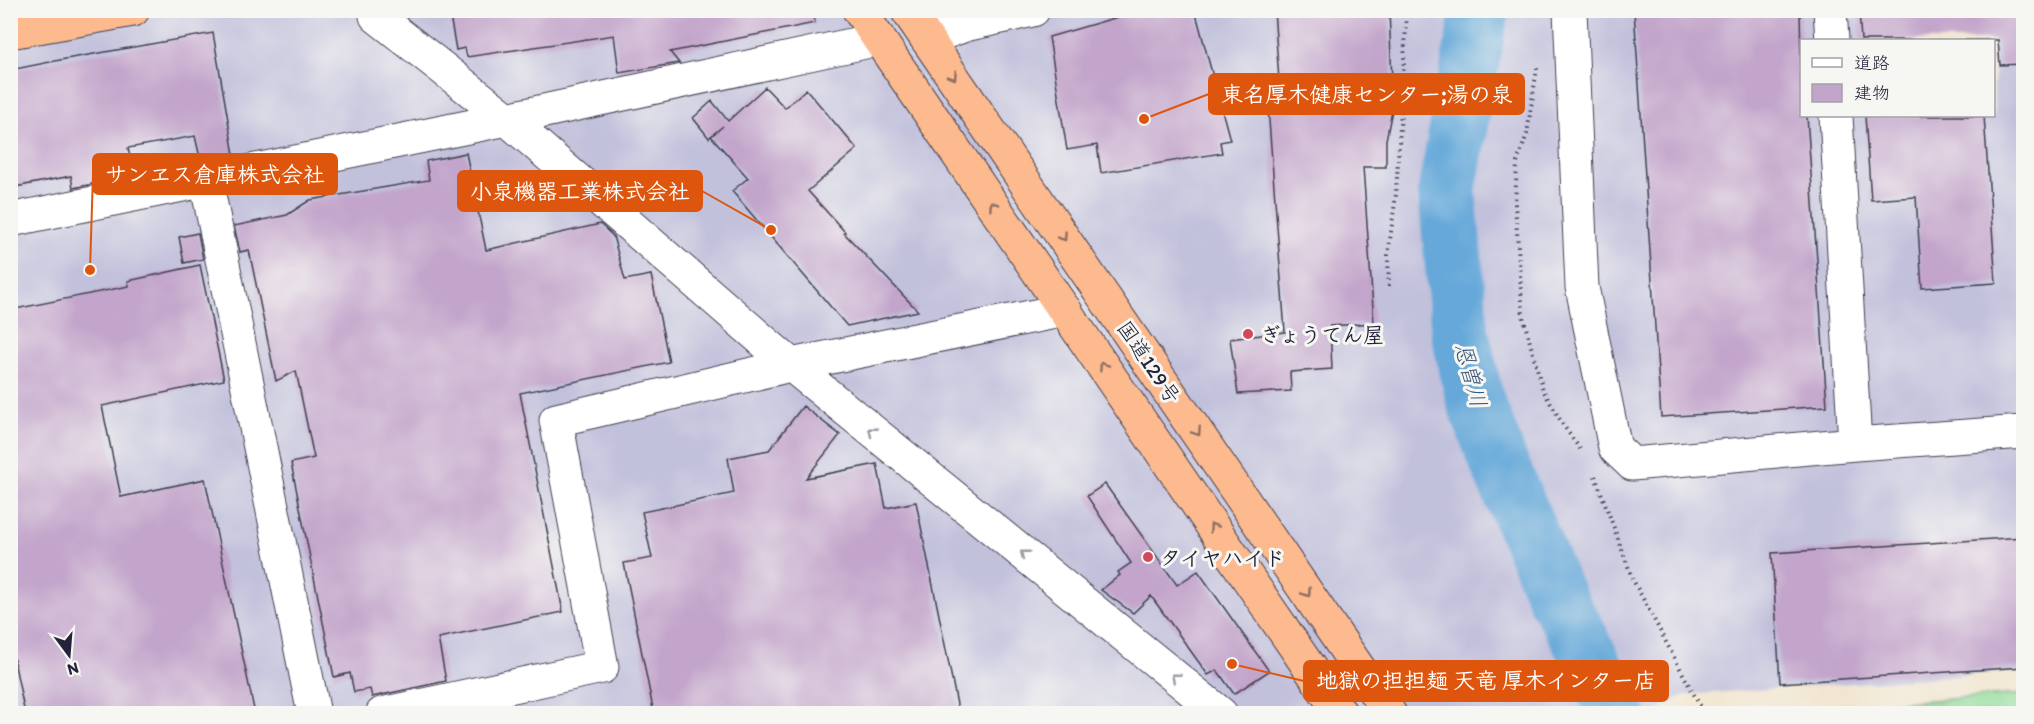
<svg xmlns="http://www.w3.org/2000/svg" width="2034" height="724" font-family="Itim,'Klee One',sans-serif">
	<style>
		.industrial { fill: #c2c1dc; fill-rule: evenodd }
		.green { fill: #90dc9a; stroke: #597f6a; stroke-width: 1.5 }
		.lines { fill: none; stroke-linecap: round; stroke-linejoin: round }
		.river { stroke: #65a8d9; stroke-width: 58 }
		.building { fill: #c3a5cb }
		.minor-casing { stroke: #413f51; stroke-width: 35 }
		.highway-casing { stroke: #413f51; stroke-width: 35 }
		.path { stroke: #413f51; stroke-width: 4; stroke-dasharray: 1.5 4.5; stroke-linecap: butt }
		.minor { stroke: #fff; stroke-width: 33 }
		.highway { stroke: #fcba8e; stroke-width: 33 }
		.oneway { stroke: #8f6e64 }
		.oneway2 { stroke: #9c9ca7 }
		.poi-dot { fill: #d1495b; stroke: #f6f6f2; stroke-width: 2 }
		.labels { text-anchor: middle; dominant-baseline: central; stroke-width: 6; stroke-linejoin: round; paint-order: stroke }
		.poi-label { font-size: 21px; font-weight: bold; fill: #22223b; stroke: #f6f6f2; text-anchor: start }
		.street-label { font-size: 21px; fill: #22223b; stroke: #f6f6f2 }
		.water-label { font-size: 22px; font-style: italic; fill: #3d587a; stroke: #f6f6f2 }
		.leader { fill: none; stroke: #de560e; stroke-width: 2 }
		.callout-dot { fill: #de560e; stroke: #f6f6f2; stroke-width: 2 }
		.callout { fill: #de560e; stroke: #de560e; stroke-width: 2 }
		.callout-label { font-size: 22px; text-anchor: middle; font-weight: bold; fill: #fff }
	</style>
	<rect width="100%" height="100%" fill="#f6f6f2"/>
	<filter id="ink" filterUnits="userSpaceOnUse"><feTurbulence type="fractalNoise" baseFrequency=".0167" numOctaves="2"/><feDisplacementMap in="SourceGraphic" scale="12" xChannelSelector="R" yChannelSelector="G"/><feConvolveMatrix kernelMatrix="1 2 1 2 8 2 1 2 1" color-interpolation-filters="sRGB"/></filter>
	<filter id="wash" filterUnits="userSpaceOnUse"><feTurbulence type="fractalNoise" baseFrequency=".008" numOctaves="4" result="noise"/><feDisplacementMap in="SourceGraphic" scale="24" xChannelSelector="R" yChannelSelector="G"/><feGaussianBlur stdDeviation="1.35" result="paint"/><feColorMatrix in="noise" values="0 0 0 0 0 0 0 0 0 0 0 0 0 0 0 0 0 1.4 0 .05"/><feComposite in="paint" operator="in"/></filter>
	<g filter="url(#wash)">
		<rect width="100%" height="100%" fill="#f2e6d0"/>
		<path class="industrial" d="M10,11H2023V671L1684,695L1650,714L11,713ZM1802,40H1994V116H1802Z"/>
		<path class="green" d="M2023,694V713H1737Z"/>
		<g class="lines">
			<path class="river" d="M1480,10L1447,190L1460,333L1475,400L1500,465L1557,599L1577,633L1617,714"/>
		</g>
		<g id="blocks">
			<path class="building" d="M449,10H813L815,23L670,52L679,63L619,73L614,35L467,57L465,48L456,50Z
				M1142,10H1195L1230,140L1220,142L1222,153L1101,173L1097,145L1067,150L1049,37Z
				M1274,10H1389L1393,105L1386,140V167H1363L1374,323L1330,326L1332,369L1290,372L1291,391L1238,394L1230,339L1285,332L1266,81L1279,80Z
				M1634,10H1800L1802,116H1807L1827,406L1661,417Z
				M1859,10H2024V64L2000,65L1998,40H1861Z
				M213,33L234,155L201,162L195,136L128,148L131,162L119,164L122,178L73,188L71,176L15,187L10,163V70L60,60Z
				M765,87L785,108L806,89L857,149L808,191L845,232L844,233L918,311L847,326L732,191L748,178L711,136L723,126L709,138L693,118L712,101L728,121Z
				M1865,116H1984L1996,283L1922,288L1916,197L1871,200Z
				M466,153L486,250L600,224L613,236L625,280L651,275L669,362L520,393L563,612L438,638L446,681L372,697L370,689L354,692L350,673L334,677L291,463L314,458L296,371L276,381L249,250L240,252L234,226L287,215L310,200L429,180L426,161Z
				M198,233L203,259L184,263L179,237Z
				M200,265L224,380L102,406L121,497L205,479L255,714H25L10,641V310L129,286L128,281Z
				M803,406L840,435L806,478L877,464L886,508L916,502L959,714H654L624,563L652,558L642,512L734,493L728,458L769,450Z
				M1105,484L1177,585L1198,571L1269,671L1234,694L1217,670L1208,675L1151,596L1133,613L1101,590L1120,575L1118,572L1131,563L1087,496Z
				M2024,537V667L1780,683L1772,553Z"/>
		</g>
	</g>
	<g filter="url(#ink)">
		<use href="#blocks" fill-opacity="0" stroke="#413f51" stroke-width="1.5"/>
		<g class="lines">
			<defs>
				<path id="minor" d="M1570,10L1582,287L1615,448L1632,464L1855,444L2024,432
					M1830,10L1832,40
					M376,16L507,119L791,365L1221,714
					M927,39L965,25L1033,10
					M1836,116L1855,444
					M206,180L314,714
					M10,220L507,119L879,39
					M382,714L602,667L556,420L791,365L1065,310"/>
				<path id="highway" d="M859,10L1341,714
					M907,10L1390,714
					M10,32L133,10"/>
			</defs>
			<use href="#minor" class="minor-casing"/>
			<use href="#highway" class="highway-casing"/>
			<path class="path" d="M1537,68L1527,134L1517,163L1515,204L1523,317L1543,390L1563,425L1580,449
				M1389,286L1388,255L1396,194L1407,10
				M1595,476L1633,580L1698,702L1706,714"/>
			<use href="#minor" class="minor"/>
			<use href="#highway" class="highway"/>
		</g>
		<defs><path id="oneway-chevron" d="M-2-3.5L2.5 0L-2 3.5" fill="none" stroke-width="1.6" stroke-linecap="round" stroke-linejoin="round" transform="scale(1.5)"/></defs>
		<g class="oneway">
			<use href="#oneway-chevron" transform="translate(953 76) rotate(56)"/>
			<use href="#oneway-chevron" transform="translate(993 205) rotate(-124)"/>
			<use href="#oneway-chevron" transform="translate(1063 237) rotate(56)"/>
			<use href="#oneway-chevron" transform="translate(1103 366) rotate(-124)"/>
			<use href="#oneway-chevron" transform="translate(1197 432) rotate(56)"/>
			<use href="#oneway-chevron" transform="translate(1213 527) rotate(-124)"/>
			<use href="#oneway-chevron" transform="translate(1307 593) rotate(56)"/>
		</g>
		<g class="oneway2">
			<use href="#oneway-chevron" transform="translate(872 431) rotate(-141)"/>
			<use href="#oneway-chevron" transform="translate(1024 554) rotate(-141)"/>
			<use href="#oneway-chevron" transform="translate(1175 677) rotate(-141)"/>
		</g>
	</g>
	<g class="poi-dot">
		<circle cx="1248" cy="334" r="6"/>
		<circle cx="1148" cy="557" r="6"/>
	</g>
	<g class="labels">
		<g class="poi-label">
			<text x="1260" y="334">ぎょうてん屋</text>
			<text x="1160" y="557">タイヤハイド</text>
		</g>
		<g class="street-label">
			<text transform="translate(1149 362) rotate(56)">国道129号</text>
		</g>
		<g class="water-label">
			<text transform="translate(1471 375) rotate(75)">恩曽川</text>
		</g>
	</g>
	<path class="leader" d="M1144 119L1209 94M90 270L93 174M771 230L702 191M1232 664L1304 681"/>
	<g class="callout-dot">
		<circle cx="1144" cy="119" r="6"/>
		<circle cx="90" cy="270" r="6"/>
		<circle cx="771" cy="230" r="6"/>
		<circle cx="1232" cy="664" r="6"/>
	</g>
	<g class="callout">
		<rect x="1209" y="74" width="315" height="40" rx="6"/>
		<rect x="93" y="154" width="244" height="40" rx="6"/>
		<rect x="458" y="171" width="244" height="40" rx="6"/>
		<rect x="1304" y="661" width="364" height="40" rx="6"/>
	</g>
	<g class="callout-label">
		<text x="1367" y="102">東名厚木健康センター;湯の泉</text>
		<text x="215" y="182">サンヱス倉庫株式会社</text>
		<text x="580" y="199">小泉機器工業株式会社</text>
		<text x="1486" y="688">地獄の担担麺 天竜 厚木インター店</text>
	</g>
	<rect width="2034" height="724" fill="none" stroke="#f6f6f2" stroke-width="36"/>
	<rect x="1800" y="39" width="195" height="78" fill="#f6f6f2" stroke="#a1a1a9" stroke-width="1.5"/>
	<rect x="1812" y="58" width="30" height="9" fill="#ffffff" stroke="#a1a1a9" stroke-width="1.5"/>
	<text x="1854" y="69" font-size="18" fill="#22223b">道路</text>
	<rect x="1812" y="84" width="30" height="18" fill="#c3a5cb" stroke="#a1a1a9" stroke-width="1.5"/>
	<text x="1854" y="99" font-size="18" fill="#22223b">建物</text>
	<g transform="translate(69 655) rotate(164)" stroke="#f6f6f2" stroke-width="4.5" paint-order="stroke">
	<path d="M0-4.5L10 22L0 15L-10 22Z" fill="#22223b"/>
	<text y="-9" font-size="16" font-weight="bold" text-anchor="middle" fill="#22223b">N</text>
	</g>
</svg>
